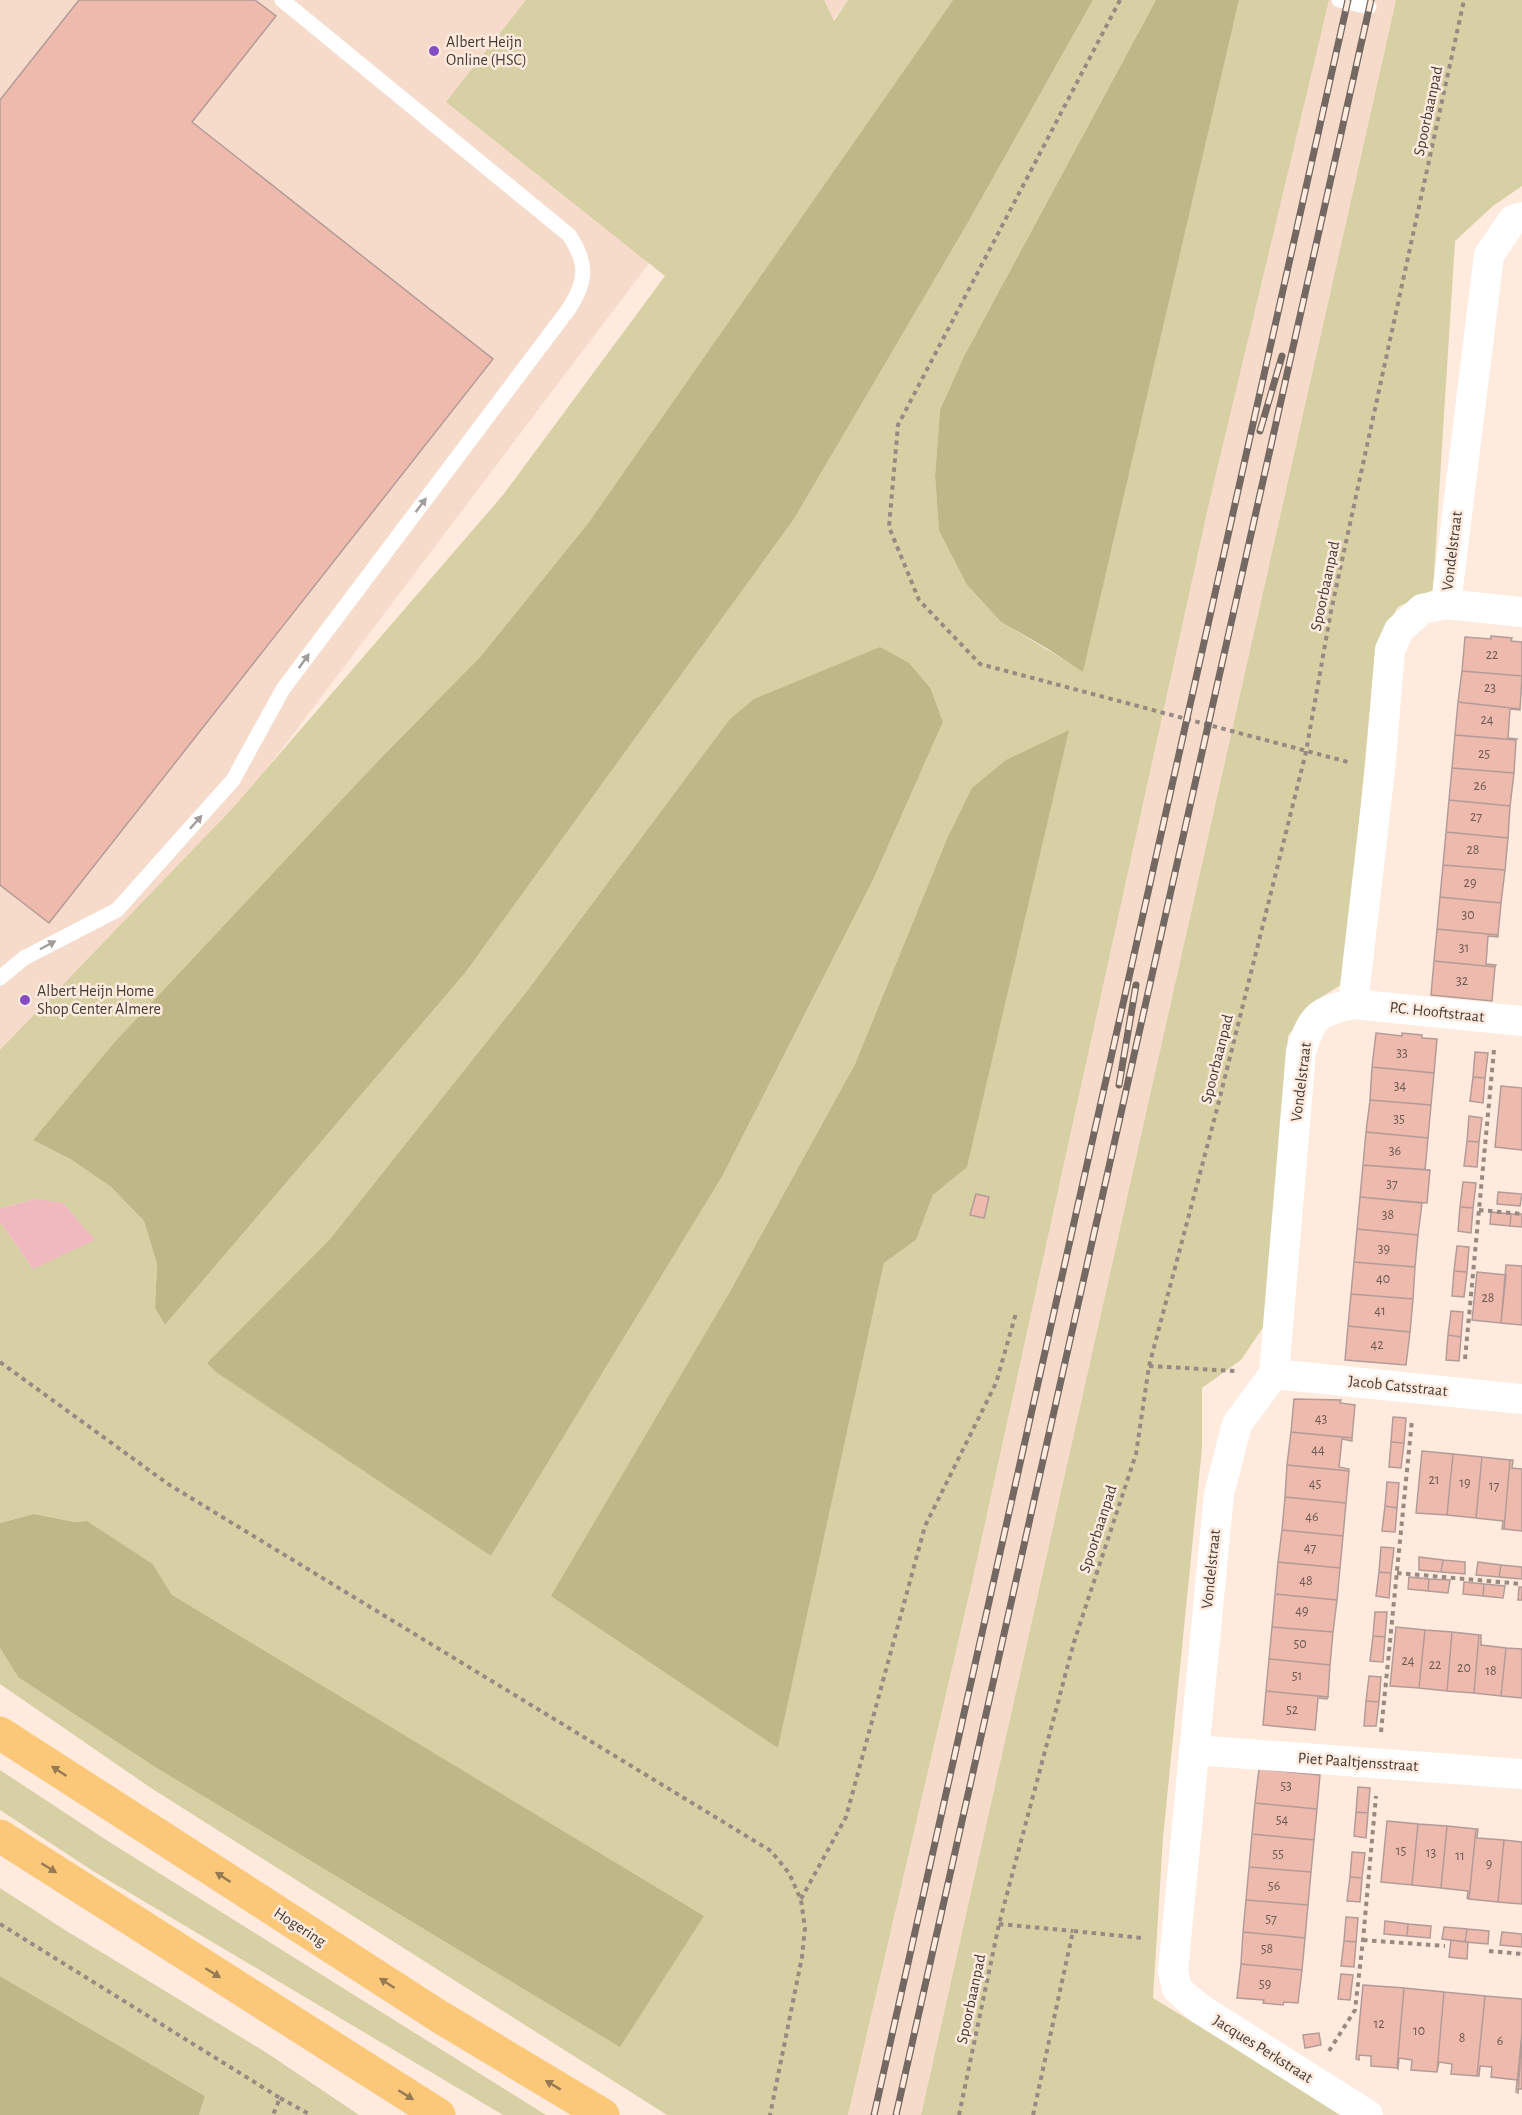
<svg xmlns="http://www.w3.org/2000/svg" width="1522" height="2115" font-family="'Alegreya Sans',sans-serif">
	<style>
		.built { fill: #f6dbcb }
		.green { fill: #d7d0a5; fill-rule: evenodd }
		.forest { fill: #bfb788 }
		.water { fill: #f0b9c0 }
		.building { fill: #efbaae; stroke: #b39c97; stroke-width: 1.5 }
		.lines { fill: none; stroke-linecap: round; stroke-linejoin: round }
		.path { stroke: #988a82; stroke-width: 4; stroke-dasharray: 4.5 4.5; stroke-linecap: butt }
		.service { stroke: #fff; stroke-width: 15 }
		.minor { stroke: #fff; stroke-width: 30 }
		.trunk { stroke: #fac878; stroke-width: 33 }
		.rail-casing { stroke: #746962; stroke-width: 7 }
		.rail { stroke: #ffeade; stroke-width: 4.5; stroke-dasharray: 14; stroke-linecap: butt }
		.oneway { fill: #a19d9a }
		.oneway2 { fill: #957a54 }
		.poi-dot { fill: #864cc3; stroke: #ffeade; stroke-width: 2 }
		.labels { text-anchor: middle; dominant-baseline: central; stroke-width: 5; stroke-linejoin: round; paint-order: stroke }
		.number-label { font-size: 14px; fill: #6e5b54 }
		.poi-label { font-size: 16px; fill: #433b36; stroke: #ffeade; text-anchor: start }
		.street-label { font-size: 16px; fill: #433b36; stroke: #ffeade }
	</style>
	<rect width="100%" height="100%" fill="#ffeade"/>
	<path class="built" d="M0,0H848L0,1122Z
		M1323,0H1396L921,2115H848L973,1578L1210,499Z"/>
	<path class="green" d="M526,0H824L834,21L848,0H953L589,522L481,656L379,760L33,1140L72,1160L111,1187L144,1221L157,1264L155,1308L165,1325L465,973L794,519L966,226L1093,0H1156L963,358L940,410L935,476L939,531L967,585L1001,622L1083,671L1239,0H1329L1210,499L973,1578L848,2115H667L151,1788L0,1684V1648L18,1677L172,1595L153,1564L87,1521L75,1522L34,1514L0,1523V1222L33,1269L36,1199L0,1208V1050L232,809L503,495L665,276L446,102ZM931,689L943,722L872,882L723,1175L491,1556L207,1363L330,1239L527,991L729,720ZM946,841L967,1166L933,1195L916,1240L884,1263L778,1747L728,1295L855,1064Z
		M1396,0H1522V186L1493,206L1455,241L1433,590L1398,607L1376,644L1344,983L1310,1004L1288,1036L1266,1323L1241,1360L1202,1388V1448L1163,1838L1153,1998L1344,2115H921Z
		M0,1770L111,1843L546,2115H503L93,1871L0,1810Z
		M0,1888L65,1930L267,2053L359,2115H199L205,2096L0,1976Z"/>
	<path class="forest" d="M953,0H1093L966,226L794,519L465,973L165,1325L155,1308L157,1264L144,1221L111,1187L72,1160L33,1140L114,1043L379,760L481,656L589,522Z
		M1156,0H1239L1083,672L1048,649L1001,622L967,585L939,531L935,476L940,410L963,358Z
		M880,647L909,663L931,689L943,722L872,882L723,1175L491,1556L216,1372L207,1363L330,1239L527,991L729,720L754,699Z
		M1069,730L967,1167L933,1195L916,1240L884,1263L778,1748L551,1596L728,1295L855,1064L946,841L972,788L1006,760Z
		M34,1514L75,1522L87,1521L153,1564L172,1595L704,1916L620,2047L157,1768L18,1677L0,1648V1523Z
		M0,1976L205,2096L199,2115H0Z"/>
	<path class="water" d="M36,1199L63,1203L95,1240L33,1269L0,1222V1208Z"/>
	<path class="building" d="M79,0H255L276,16L192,122L493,359L49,923L0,885V100Z
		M1491,636L1512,638L1511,641L1522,642V676L1462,671L1465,637L1491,639Z
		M1462,671L1522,676L1520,709L1458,702Z
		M1458,702L1520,709V710L1510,709L1508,738L1517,739L1516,740L1455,735Z
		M1455,735L1516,740L1514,773L1452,768Z
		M1452,768L1514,773L1510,806L1449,800Z
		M1449,800L1510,806L1508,838L1446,832Z
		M1446,832L1508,838L1505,870L1443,865Z
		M1443,865L1505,870L1501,903L1440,897Z
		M1440,897L1501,903L1498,935L1437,929Z
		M1437,929L1498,935V937L1488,936L1486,964L1496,965L1495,967L1434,961Z
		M1434,961L1495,967L1492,1001L1431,995Z
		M1376,1033L1402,1036V1033L1422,1035V1038L1437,1039L1434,1073L1372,1067Z
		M1475,1052L1488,1053L1485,1078L1473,1077Z
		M1372,1067L1434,1073L1431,1105L1370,1100Z
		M1473,1077L1485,1078L1483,1103L1470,1101Z
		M1501,1086L1522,1088V1150L1495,1147Z
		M1370,1100L1431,1105L1428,1138L1366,1132Z
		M1469,1116L1482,1118L1479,1142L1467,1141Z
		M1366,1132L1428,1138L1425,1170L1363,1165Z
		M1467,1141L1479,1142L1477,1167L1464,1166Z
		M1363,1165L1430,1170L1427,1203L1360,1197Z
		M1463,1182L1476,1183L1473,1208L1460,1207Z
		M1498,1192L1522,1194L1520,1206L1497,1204Z
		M976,1194L989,1197L984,1218L970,1215Z
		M1360,1197L1422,1203L1418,1235L1357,1229Z
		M1460,1207L1473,1208L1471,1233L1458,1231Z
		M1491,1212L1511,1214L1510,1226L1490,1224Z
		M1511,1214H1522V1227L1510,1226Z
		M1357,1229L1418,1235L1415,1267L1354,1262Z
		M1457,1246L1469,1247L1467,1272L1454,1271Z
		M1354,1262L1415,1267L1413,1299L1351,1294Z
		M1506,1265L1522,1266V1325L1501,1323Z
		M1454,1271L1467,1272L1464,1297L1452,1296Z
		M1477,1272L1506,1275L1501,1323L1472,1320Z
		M1351,1294L1413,1299L1410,1332L1348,1326Z
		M1451,1311L1463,1312L1461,1337L1448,1335Z
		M1348,1326L1410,1332L1406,1365L1345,1360Z
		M1448,1335L1461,1337L1459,1361L1446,1360Z
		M1294,1399L1341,1400L1340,1403L1355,1405L1352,1438L1291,1432Z
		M1393,1417L1406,1418L1404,1443L1391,1442Z
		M1291,1432L1352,1438V1441L1342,1439L1339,1467L1349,1469V1471L1287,1465Z
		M1391,1442L1404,1443L1401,1468L1389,1467Z
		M1422,1451L1453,1454L1447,1515L1416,1513Z
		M1453,1454L1482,1457L1476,1518L1447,1515Z
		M1482,1457L1510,1460L1504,1529H1502L1503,1521L1476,1518Z
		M1510,1460H1513L1512,1468L1522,1469V1531L1504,1529Z
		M1287,1465L1349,1471L1346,1503L1285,1497Z
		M1387,1482L1399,1483L1397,1508L1385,1506Z
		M1285,1497L1346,1503L1343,1536L1282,1530Z
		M1385,1506L1397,1508L1395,1532L1382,1531Z
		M1282,1530L1343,1536L1340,1568L1278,1562Z
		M1381,1547L1394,1548L1391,1573L1379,1572Z
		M1419,1557L1443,1560L1441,1572L1419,1570Z
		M1443,1560L1465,1562V1574L1441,1572Z
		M1278,1562L1340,1568L1337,1600L1275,1594Z
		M1478,1562L1501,1565L1499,1577L1476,1575Z
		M1501,1565L1522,1567V1579L1499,1577Z
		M1379,1572L1391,1573L1389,1598L1376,1596Z
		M1409,1577L1429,1579L1428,1591L1408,1589Z
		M1429,1579L1450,1580L1448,1593L1428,1591Z
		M1464,1582L1484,1584L1483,1596L1463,1594Z
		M1484,1584L1505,1586L1503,1598L1483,1596Z
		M1519,1587H1522V1600H1518Z
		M1275,1594L1337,1600L1333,1632L1272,1627Z
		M1375,1612H1387L1385,1637L1373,1636Z
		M1272,1627L1333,1632L1330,1665L1269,1659Z
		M1396,1627L1425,1630L1419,1688L1390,1686Z
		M1425,1630L1452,1632L1447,1691L1419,1688Z
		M1452,1632L1479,1635L1474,1693L1447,1691Z
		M1479,1635H1481V1645L1506,1648L1501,1696L1474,1693Z
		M1373,1636L1385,1637L1383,1662L1370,1661Z
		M1506,1648L1522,1649V1698L1501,1696Z
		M1269,1659L1330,1665L1328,1697L1266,1691Z
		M1369,1676L1381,1677L1379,1702L1366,1701Z
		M1266,1691L1328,1697L1327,1699L1318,1698L1315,1730L1263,1725Z
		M1366,1701L1379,1702L1376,1726H1364Z
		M1259,1769L1320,1775L1317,1809L1255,1803Z
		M1358,1787L1370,1788L1368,1813L1356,1812Z
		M1255,1803L1317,1809L1314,1840L1252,1834Z
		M1356,1812L1368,1813L1366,1838L1354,1836Z
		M1387,1821L1418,1824L1412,1885L1381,1882Z
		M1418,1824L1447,1826L1441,1888L1412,1885Z
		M1447,1826L1476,1829L1469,1899L1467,1898L1468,1891L1441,1888Z
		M1476,1829H1478L1477,1838L1504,1840L1498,1902L1469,1899Z
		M1252,1834L1314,1840L1311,1872L1249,1867Z
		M1504,1840L1522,1842V1904L1498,1902Z
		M1352,1852L1365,1853L1362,1878L1350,1877Z
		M1249,1867L1311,1872L1308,1905L1246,1900Z
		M1350,1877L1362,1878L1360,1902L1347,1901Z
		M1246,1900L1308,1905L1305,1938L1243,1932Z
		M1346,1917L1358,1918L1356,1942L1344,1941Z
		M1385,1921L1408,1924L1407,1936L1384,1934Z
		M1408,1924L1431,1926L1430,1938L1407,1936Z
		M1444,1927L1467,1929L1465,1942L1442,1939Z
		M1467,1929L1489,1931L1488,1944L1465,1942Z
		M1243,1932L1305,1938L1302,1970L1241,1964Z
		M1502,1932L1522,1934V1947L1500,1945Z
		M1451,1940L1468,1942L1467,1959L1449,1957Z
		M1344,1941L1356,1942L1354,1967L1341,1966Z
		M1241,1964L1302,1970L1298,2003L1284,2002L1283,2005L1263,2003L1264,2000L1237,1998Z
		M1341,1974L1353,1975L1350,2000L1338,1999Z
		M1363,1985L1404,1988L1397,2068L1371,2066V2056L1359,2055V2060L1356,2059Z
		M1404,1988L1444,1992L1437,2072L1411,2070L1412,2060L1399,2058L1398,2069L1397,2068Z
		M1444,1992L1485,1996L1477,2076L1451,2074L1452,2064L1439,2062L1437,2072Z
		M1485,1996L1522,1999V2033L1516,2093L1517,2080L1491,2077L1492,2067L1480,2066L1479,2076H1477Z
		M1319,2033L1321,2045L1305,2048L1303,2035Z
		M1522,2033V2089H1518V2094Z"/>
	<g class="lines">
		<path class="path" d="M1120,0L898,425L889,527L919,600L980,664L1348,762
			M1479,1210L1522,1214
			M1465,1359L1494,1050
			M0,1362L168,1484L771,1851L789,1873L801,1900L805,1928L802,1957L770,2115
			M1149,1366L1235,1371
			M1397,1573L1522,1584
			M1381,1732L1412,1420
			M801,1899L846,1817L925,1526L996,1383L1016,1313
			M0,1924L280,2098L273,2115
			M999,1924L1073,1931
			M1363,1940L1445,1946
			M1489,1951L1522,1954
			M1329,2051L1355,2010L1363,1940L1376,1796
			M280,2098L311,2115
			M959,2115L999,1924L1074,1642L1136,1454L1149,1366L1217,1109L1306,752L1331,611L1464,0
			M1033,2115L1073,1931L1142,1938"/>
		<path class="service" d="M1339,0L1369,7
			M0,978L24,958L117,910L233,780L283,689L568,310C587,282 588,263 569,235L282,0"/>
		<path class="minor" d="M1446,604L1489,255L1513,220L1522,217
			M1353,1004L1522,1021
			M1274,1374L1522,1399
			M1194,1750L1522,1774
			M1368,2115L1199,2008L1177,1989L1173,1971L1219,1494L1237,1424L1274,1374L1301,1051C1313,1016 1316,1012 1353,1004L1380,770L1390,650L1399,630L1422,609L1446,604L1522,612"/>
		<path class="trunk" d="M0,1733L440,2017L603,2115
			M0,1836L439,2115"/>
		<defs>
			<path id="rail" d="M1260,431L1282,356
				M1119,1085L1136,985
				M874,2115L1348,0
				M896,2115L1371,0"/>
		</defs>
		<use href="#rail" class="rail-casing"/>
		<use href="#rail" class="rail"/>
	</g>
	<defs><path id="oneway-solid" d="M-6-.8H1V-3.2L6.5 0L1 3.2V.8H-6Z" transform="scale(1.5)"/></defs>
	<g class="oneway">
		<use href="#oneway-solid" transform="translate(421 505) rotate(-53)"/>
		<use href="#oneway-solid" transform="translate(304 661) rotate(-54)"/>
		<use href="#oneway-solid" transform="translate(196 822) rotate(-48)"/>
		<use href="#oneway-solid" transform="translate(48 945) rotate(-28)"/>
	</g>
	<g class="oneway2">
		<use href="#oneway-solid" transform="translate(59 1771) rotate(-147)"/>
		<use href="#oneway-solid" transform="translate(49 1868) rotate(32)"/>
		<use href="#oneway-solid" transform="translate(223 1877) rotate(-147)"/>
		<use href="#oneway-solid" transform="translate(213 1973) rotate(32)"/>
		<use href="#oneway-solid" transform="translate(387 1983) rotate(-147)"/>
		<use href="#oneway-solid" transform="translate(553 2085) rotate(-149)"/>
		<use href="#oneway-solid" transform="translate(406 2095) rotate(32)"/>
	</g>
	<g class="poi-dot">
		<circle cx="434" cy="51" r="6"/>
		<circle cx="25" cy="1000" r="6"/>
	</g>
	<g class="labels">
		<g class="number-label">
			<text x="1492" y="655">22</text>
			<text x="1490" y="688">23</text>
			<text x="1487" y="720">24</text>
			<text x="1484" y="754">25</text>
			<text x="1480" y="786">26</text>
			<text x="1476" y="817">27</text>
			<text x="1473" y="850">28</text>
			<text x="1470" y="883">29</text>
			<text x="1468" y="915">30</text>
			<text x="1464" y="948">31</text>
			<text x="1462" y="981">32</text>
			<text x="1402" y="1053">33</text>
			<text x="1400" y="1086">34</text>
			<text x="1399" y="1119">35</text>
			<text x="1395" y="1151">36</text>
			<text x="1392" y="1184">37</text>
			<text x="1388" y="1215">38</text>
			<text x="1384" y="1249">39</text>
			<text x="1383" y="1279">40</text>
			<text x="1488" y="1298">28</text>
			<text x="1380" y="1311">41</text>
			<text x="1377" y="1345">42</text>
			<text x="1321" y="1419">43</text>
			<text x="1318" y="1450">44</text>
			<text x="1434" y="1480">21</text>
			<text x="1465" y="1483">19</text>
			<text x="1315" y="1484">45</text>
			<text x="1494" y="1486">17</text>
			<text x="1312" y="1517">46</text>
			<text x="1310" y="1548">47</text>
			<text x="1306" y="1581">48</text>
			<text x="1302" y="1611">49</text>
			<text x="1300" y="1644">50</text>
			<text x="1408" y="1661">24</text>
			<text x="1435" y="1665">22</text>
			<text x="1464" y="1668">20</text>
			<text x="1491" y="1671">18</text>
			<text x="1297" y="1676">51</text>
			<text x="1292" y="1710">52</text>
			<text x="1286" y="1786">53</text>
			<text x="1282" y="1820">54</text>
			<text x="1401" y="1851">15</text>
			<text x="1431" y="1853">13</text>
			<text x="1278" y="1854">55</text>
			<text x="1460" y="1856">11</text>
			<text x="1489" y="1864">9</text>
			<text x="1274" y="1886">56</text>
			<text x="1271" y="1919">57</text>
			<text x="1267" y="1949">58</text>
			<text x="1265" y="1984">59</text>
			<text x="1379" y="2024">12</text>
			<text x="1419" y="2031">10</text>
			<text x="1462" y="2038">8</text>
			<text x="1500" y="2041">6</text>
		</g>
		<g class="poi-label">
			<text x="446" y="42">Albert Heijn<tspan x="446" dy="18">Online (HSC)</tspan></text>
			<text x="37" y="991">Albert Heijn Home<tspan x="37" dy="18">Shop Center Almere</tspan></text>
		</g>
		<g class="street-label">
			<text transform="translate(1428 111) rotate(-78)">Spoorbaanpad</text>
			<text transform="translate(1452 551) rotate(-83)">Vondelstraat</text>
			<text transform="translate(1325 586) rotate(-78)">Spoorbaanpad</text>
			<text transform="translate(1437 1012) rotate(6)">P.C. Hooftstraat</text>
			<text transform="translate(1217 1059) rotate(-76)">Spoorbaanpad</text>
			<text transform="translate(1301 1082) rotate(-83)">Vondelstraat</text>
			<text transform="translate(1398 1386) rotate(6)">Jacob Catsstraat</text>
			<text transform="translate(1098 1529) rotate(-72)">Spoorbaanpad</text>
			<text transform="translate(1211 1569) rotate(-84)">Vondelstraat</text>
			<text transform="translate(1358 1762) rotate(4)">Piet Paaltjensstraat</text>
			<text transform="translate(300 1927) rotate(33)">Hogering</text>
			<text transform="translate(971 1999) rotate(-78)">Spoorbaanpad</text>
			<text transform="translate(1263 2049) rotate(32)">Jacques Perkstraat</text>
		</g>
	</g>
</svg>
